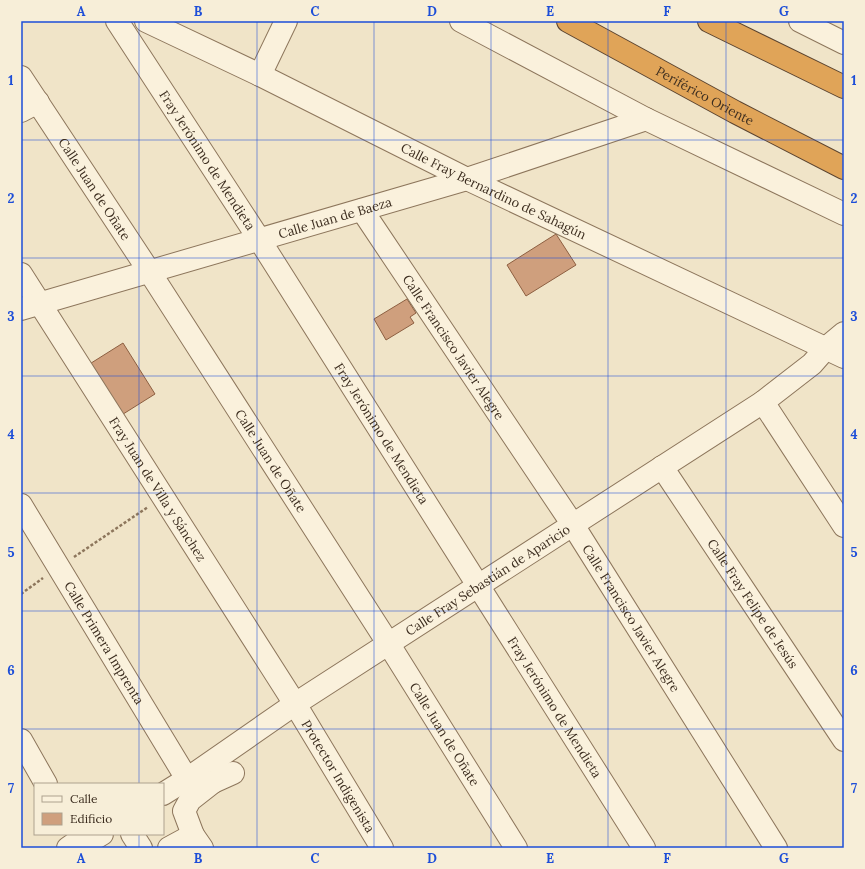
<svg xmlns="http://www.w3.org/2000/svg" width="865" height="869" font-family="Lora,serif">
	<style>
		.building { fill: #cf9f7d; stroke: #8d5f41 }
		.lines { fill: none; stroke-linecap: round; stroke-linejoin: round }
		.minor-casing { stroke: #8d765c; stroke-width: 24 }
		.highway-casing { stroke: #5b4430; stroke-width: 24 }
		.path { stroke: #8d765c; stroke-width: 2.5; stroke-dasharray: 3 2; stroke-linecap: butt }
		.minor { stroke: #faf1dc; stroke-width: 22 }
		.highway { stroke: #e0a458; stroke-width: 22 }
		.grid { fill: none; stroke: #1d4ed8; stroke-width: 1; stroke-opacity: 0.55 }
		.labels { text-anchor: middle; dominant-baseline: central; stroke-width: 3.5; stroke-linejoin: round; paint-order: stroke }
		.street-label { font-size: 13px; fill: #3d2e20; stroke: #f7eed8 }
		.neatline { fill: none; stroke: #1d4ed8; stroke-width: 1.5 }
		.grid-label { font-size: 13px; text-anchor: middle; font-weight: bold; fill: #1d4ed8 }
	</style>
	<rect width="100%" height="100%" fill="#f0e4c8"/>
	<path class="building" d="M556,234L576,265L526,296L507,265Z
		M407,299L416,313L410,317L414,323L386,340L374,319Z
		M123,343L155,394L120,416L88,365Z"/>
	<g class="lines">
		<defs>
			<g id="minor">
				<path id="s1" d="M117,21L259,239L644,848"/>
				<path id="s2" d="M146,21L260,75L467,179L844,357"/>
				<path d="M461,21L646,119L844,214"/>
				<path d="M800,21L844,43"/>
				<path d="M260,75L286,21"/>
				<path id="s3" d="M21,77L149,271L388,643L516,848"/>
				<path d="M21,111L38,102"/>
				<path id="s4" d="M362,210L573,525L776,848"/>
				<path id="s5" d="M21,274L295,704L382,848"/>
				<path id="s6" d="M21,309L467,179L646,119"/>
				<path d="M763,402L844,526"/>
				<path id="s7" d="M662,467L844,740"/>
				<path id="s8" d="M21,505L187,779"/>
				<path d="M21,740L46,784"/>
				<path d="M205,771L213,782L233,773"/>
				<path id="s9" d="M163,794L187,779L295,704L763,402L812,364L826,348L844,333"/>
				<path d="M132,834L141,848"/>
				<path d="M193,835L184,811L190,800L213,782"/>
				<path d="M68,848L78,841L97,837L102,834"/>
				<path d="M169,848L193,835L202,848"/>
			</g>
			<g id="highway">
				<path id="s10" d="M568,21L735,112L844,168"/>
				<path d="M709,21L844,87"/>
			</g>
		</defs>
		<use href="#minor" class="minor-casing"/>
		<use href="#highway" class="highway-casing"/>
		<path class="path" d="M74,557L148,507
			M21,594L43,578"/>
		<use href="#minor" class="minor"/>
		<use href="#highway" class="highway"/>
	</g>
	<path class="grid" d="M139,21V784M257,21V848M374,21V848M491,21V848M608,21V848M726,21V848M21,140H844M21,258H844M21,376H844M21,493H844M21,611H844M21,729H844M139,834V848"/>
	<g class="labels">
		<g class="street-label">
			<text stroke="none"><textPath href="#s10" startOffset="156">Periférico Oriente</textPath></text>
			<text stroke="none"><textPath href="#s1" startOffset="166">Fray Jerónimo de Mendieta</textPath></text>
			<text stroke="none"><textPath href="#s3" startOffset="134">Calle Juan de Oñate</textPath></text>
			<text stroke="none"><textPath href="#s2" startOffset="387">Calle Fray Bernardino de Sahagún</textPath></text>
			<text stroke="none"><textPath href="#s6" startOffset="327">Calle Juan de Baeza</textPath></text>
			<text stroke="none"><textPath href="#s4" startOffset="165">Calle Francisco Javier Alegre</textPath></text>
			<text stroke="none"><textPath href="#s1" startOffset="490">Fray Jerónimo de Mendieta</textPath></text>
			<text stroke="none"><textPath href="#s3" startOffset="458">Calle Juan de Oñate</textPath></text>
			<text stroke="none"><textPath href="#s5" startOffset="255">Fray Juan de Villa y Sánchez</textPath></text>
			<text stroke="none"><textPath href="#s9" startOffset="389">Calle Fray Sebastián de Aparicio</textPath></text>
			<text stroke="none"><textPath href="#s7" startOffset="164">Calle Fray Felipe de Jesús</textPath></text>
			<text stroke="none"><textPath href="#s4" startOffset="489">Calle Francisco Javier Alegre</textPath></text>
			<text stroke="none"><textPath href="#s8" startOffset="161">Calle Primera Imprenta</textPath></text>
			<text stroke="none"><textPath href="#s1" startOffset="814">Fray Jerónimo de Mendieta</textPath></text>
			<text stroke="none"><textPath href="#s3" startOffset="782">Calle Juan de Oñate</textPath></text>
			<text stroke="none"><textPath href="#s5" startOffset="594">Protector Indigenista</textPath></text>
		</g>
	</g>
	<rect width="865" height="869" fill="none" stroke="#f7eed8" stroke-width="44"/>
	<rect x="34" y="783" width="130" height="52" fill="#f7eed8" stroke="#ada18e"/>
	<rect x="42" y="796" width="20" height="6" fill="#faf1dc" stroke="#ada18e"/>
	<text x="70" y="803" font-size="12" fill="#3d2e20">Calle</text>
	<rect x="42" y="813" width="20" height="12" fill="#cf9f7d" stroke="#ada18e"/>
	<text x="70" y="823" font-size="12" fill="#3d2e20">Edificio</text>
	<rect x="22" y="22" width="821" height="825" class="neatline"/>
	<g class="grid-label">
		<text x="81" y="16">A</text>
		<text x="198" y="16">B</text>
		<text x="315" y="16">C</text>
		<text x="432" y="16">D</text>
		<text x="550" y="16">E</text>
		<text x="667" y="16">F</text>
		<text x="784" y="16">G</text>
		<text x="11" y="85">1</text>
		<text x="854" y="85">1</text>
		<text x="11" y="203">2</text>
		<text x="854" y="203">2</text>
		<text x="11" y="321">3</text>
		<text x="854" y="321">3</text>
		<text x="11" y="439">4</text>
		<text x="854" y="439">4</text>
		<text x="11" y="557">5</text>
		<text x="854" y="557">5</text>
		<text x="11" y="675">6</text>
		<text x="854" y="675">6</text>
		<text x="11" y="793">7</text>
		<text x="854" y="793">7</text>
		<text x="81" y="863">A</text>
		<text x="198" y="863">B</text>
		<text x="315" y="863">C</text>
		<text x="432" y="863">D</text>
		<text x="550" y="863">E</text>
		<text x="667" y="863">F</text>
		<text x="784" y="863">G</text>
	</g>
</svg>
